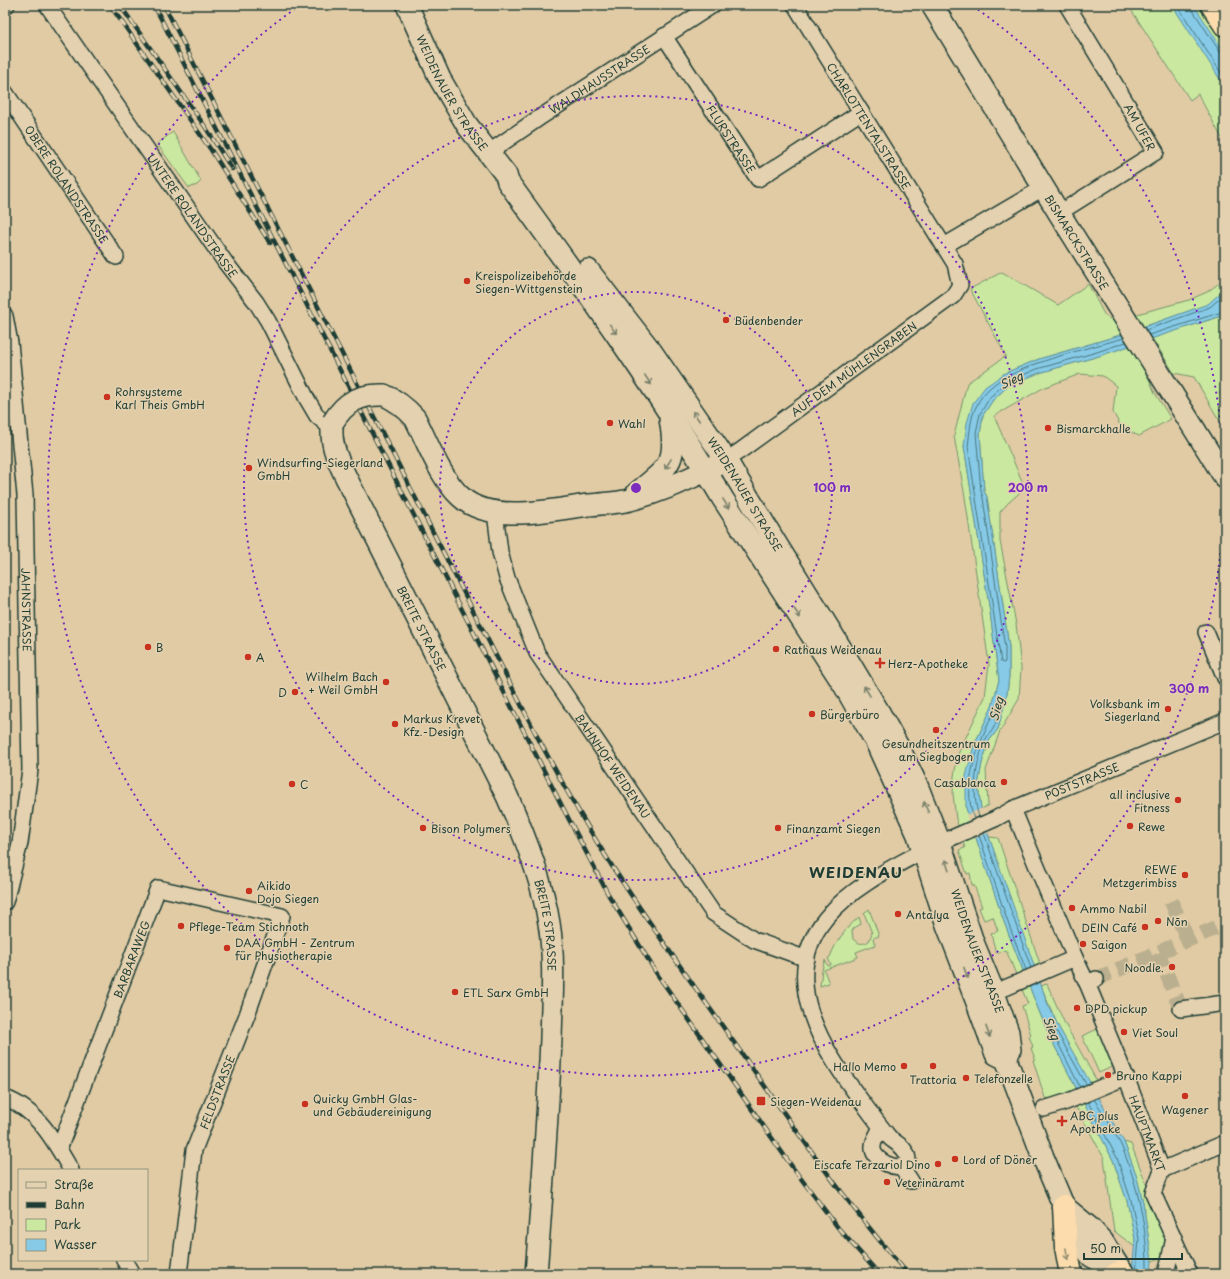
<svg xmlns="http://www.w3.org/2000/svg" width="1230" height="1279" font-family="'Playpen Sans',sans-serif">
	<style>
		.green { fill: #cae89f; stroke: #74926a }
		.water { fill: #86cae7; stroke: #5d929f }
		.pier { fill: #e1cba5 }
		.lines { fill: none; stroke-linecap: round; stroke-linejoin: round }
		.shore { stroke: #48757c; stroke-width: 1 }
		.street-tunnel { stroke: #baaf8e; stroke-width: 15; stroke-dasharray: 15 8; stroke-linecap: butt }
		.street-casing { stroke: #1f3d34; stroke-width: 18 }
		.secondary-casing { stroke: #1f3d34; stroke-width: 24 }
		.highway-casing { stroke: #1f3d34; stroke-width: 25 }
		.street { stroke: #e4d1af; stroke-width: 15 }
		.secondary { stroke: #e4d1af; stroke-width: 21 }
		.highway { stroke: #fcdcac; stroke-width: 22 }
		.rail-casing { stroke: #1f3d34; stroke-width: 4.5 }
		.rail { stroke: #e4d1af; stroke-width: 3; stroke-dasharray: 9; stroke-linecap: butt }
		.secondary-bridge-casing { stroke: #1f3d34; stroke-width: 24; stroke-linecap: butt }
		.secondary-bridge { stroke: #e4d1af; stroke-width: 21 }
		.oneway { stroke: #78806b }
		.oneway2 { stroke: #8e8c70 }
		.ring { fill: none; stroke: #7b2cbf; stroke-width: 2; stroke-dasharray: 2 4 }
		.poi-dot { fill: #c8321e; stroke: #e4d1af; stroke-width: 1.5 }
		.labels { text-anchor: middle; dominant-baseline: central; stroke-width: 3; stroke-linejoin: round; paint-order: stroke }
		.street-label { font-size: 11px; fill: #1f3d34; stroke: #e4d1af }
		.poi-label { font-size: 11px; fill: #1f3d34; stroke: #e4d1af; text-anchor: start }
		.water-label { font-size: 12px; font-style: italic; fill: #24443d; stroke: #e4d1af }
		.district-label { font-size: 15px; font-weight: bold; letter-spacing: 1px; fill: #1f3d34; stroke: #e4d1af }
		.centre { fill: #7b2cbf; stroke: #e4d1af; stroke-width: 2 }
		.ring-label { font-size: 12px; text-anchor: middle; font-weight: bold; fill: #7b2cbf; stroke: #e4d1af; stroke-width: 3; stroke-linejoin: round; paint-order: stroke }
	</style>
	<rect width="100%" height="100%" fill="#e1cba5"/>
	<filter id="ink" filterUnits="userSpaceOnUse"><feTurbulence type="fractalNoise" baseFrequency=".025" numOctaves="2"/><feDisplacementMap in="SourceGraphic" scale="8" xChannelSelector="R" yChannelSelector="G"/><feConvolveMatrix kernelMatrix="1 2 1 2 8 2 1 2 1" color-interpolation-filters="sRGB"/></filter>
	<g filter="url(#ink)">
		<path class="green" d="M1128,5H1225V144L1198,94L1190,100Z
			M173,132L201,181L197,185L189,188L157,144Z
			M1002,272L1058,305L1088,284L1105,316L1116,322L1137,314L1189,300L1207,292L1225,279V289L1209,304L1117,336L1039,359L1005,373L964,446L990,612L999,680L992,707L974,745L966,808L1004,922L1039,1011L1050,1037L1113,1160L1127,1201L1135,1239V1247L1114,1231L1104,1158L1071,1098L1066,1100L1045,1098L1033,1060L1035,1059L1031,1048L1033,1047L1029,1036L1031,1035L1022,1006L1028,1004L1006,950L996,953L991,934L998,931L993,917L984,920L979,908L982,907L974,885H972L970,873L967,874L959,850L965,848L956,819L953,794L954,776L958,754L985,697L989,664L965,497L954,436L967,383L1006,356L970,289Z
			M1225,315V390L1219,393L1225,403V430L1194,377L1174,373L1152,338Z
			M1131,345L1142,362L1155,393L1171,419L1139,436L1121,427L1113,412L1116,386L1103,376L1080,374L1043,388L994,416L1025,488L1008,503L1000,512V541L1016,624L1021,668L1019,699L1000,731L986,770L988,806L981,809L978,785L982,763L989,741L998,729L1007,694L1009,676V647L987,497L984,491L980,434L983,415L993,400L1009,385L1039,373L1099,356Z
			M989,837L998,838L1040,964L1034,967Z
			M869,909L879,936L873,938L875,945L856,952L858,957L824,970L829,983L820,986L822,970L825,960L828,966L831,965L828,958L830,957C836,941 846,928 859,917L861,924L854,928L852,931L853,939C858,944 863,945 869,941L872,933L864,913Z
			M1047,984L1065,1024L1099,1085L1092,1088L1058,1026L1041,986Z
			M1100,1028L1116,1065L1099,1073L1082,1036Z
			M1124,1142L1131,1144L1152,1199L1169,1239L1166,1256L1152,1261L1143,1202L1136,1174Z"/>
		<path class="water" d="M1172,5H1194L1225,53V87Z
			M1225,289V315H1224L1099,356L1039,373L1009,385L993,400L983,415L980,434L984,491L987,497L1009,647V676L1007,694L998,729L989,741L982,763L978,785L981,809L989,837L1047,1002L1058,1026L1124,1142L1136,1174L1143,1202L1152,1261L1151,1274H1132L1135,1239L1127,1201L1113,1160L1050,1037L1039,1011L1004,922L966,808V776L974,745L992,707L999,680L990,612L964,446L967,423L973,403L985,387L1005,373L1039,359L1124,334L1208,304Z"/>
		<path class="pier" d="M983,808L990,832L974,839L966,815Z"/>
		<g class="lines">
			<path class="shore" d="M1177,5L1225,79
				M1191,5L1192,9L1220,52L1225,54
				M1146,330L1210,307L1225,294
				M1149,335L1225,311
				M1124,338C1085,349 1044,358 1008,376C996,381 982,393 977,405C970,417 970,433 968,446L1001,662L1003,663L1005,662V648L983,498L981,491L976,433L980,414L990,397L1007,382L1037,369L1097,352L1126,342
				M974,819C961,782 979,745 994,711L996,710L998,712C997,717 996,723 994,727C992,732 987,736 985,740C976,764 971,791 979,817
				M984,833L1031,968
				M979,835L1007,920L1026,970
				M1080,1087L1054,1035V1032H1057L1086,1084
				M1094,1099C1104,1114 1113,1129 1121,1145C1138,1184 1148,1232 1147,1274
				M1088,1102L1117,1158L1131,1200L1139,1239L1136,1274"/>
			<path class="street-tunnel" d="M1171,901L1188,940
				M1158,953L1181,1009
				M1096,979L1225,924"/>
			<defs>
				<g id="street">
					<path id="s1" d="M47,5L225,262L256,302L268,321L307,399L317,416L331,428"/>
					<path d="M5,6L7,5"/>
					<path id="s2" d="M664,36L758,179L861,112"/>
					<path id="s3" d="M5,92L116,257"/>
					<path id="s4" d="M488,153L539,118L713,5"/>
					<path d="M1059,213L1156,152L1067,5"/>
					<path d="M944,246L1043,188"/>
					<path id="s5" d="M5,316L10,343L25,495L30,770L20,843L5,902"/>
					<path id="s6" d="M726,460L740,451L953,296L960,285L955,264L795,5"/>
					<path id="s7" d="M495,512L500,552L507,578L537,653L713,913L754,940L807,959"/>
					<path d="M1206,632L1225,678"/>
					<path d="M1013,809L1075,958"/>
					<path id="s8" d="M940,843L995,819L1013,809L1225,721"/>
					<path id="s9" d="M1087,983L1126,1077L1162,1170"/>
					<path d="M1005,988L1075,958L1087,983L1096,979"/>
					<path d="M1181,1009L1225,1003"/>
					<path d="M5,1098C38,1110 55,1142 71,1170"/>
					<path d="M1044,1109L1066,1102L1126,1077"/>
					<path d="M881,1127C878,1134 872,1141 873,1149C874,1161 898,1172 906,1164C909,1161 908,1156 906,1153C902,1144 894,1143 889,1137C880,1126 871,1114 863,1103C824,1051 776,979 826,918C851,888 889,869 923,851"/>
					<path id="s10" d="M59,1149L158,888L282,916L247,1015L194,1150L179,1274"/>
					<path d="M901,1166L911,1181"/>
					<path d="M1162,1170L1153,1193L1190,1274"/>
					<path d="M1162,1170L1225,1143"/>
					<path d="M124,1260L132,1274"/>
					<path d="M1166,1274L1174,1238"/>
				</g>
				<g id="secondary">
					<path id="s11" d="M407,5L440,79L467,125L506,175L508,182C583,285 657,389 723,499L844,685L876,742L918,835L947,925L976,1000L996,1054L1006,1059L1043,1157L1077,1238L1091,1256L1124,1274"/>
					<path id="s12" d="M932,5L1059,213L1225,478"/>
					<path id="s13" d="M588,270L651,351L726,460L775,542L831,632L880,714L900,750L916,783L940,843L973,942L994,993L1008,1032L1010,1050L1006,1059"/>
					<path d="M384,395C396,400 406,408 415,418C428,443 440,478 461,497C489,524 553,510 588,505C602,504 617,503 630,500C660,492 691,479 718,464"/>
					<path id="s14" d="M333,422C327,448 347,478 358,501L507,796C525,836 542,879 549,923C555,960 552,1000 551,1038C548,1117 542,1195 536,1274"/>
					<path d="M637,493C669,466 678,464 670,419"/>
					<path d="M1067,1209L1090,1228L1103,1242L1122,1272"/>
				</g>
				<path id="highway" d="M1212,5L1225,25
					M1064,1206L1066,1247L1071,1274
					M1116,1274L1122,1272"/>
			</defs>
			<use href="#street" class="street-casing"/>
			<use href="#secondary" class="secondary-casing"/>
			<use href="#highway" class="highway-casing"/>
			<use href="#street" class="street"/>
			<use href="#secondary" class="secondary"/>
			<use href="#highway" class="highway"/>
			<defs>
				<path id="rail" d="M110,5L211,150L270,243
					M120,5L206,128L232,169
					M154,5L563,808L608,894L657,974L793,1168L839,1229L879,1274
					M164,5L538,738C561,781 585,824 612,866C650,925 692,983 733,1041C789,1120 844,1201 908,1274"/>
			</defs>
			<use href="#rail" class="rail-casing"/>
			<use href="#rail" class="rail"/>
			<defs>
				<path id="secondary-bridge" d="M333,422C345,402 360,394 384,395"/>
			</defs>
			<use href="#secondary-bridge" class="secondary-bridge-casing"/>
			<use href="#secondary-bridge" class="secondary-bridge"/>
		</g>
		<defs><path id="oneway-shaft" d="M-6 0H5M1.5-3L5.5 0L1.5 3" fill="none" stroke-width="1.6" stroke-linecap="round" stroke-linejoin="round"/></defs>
		<g class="oneway">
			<use href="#oneway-shaft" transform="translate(613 329) rotate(55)"/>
			<use href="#oneway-shaft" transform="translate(648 380) rotate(57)"/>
			<use href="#oneway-shaft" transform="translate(696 416) rotate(-124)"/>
			<use href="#oneway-shaft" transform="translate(668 464) rotate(122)"/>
			<use href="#oneway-shaft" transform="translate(726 504) rotate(58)"/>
			<use href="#oneway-shaft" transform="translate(797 613) rotate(57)"/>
			<use href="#oneway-shaft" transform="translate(867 691) rotate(-121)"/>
			<use href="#oneway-shaft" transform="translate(926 807) rotate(-112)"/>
			<use href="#oneway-shaft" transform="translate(947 865) rotate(-108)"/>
			<use href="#oneway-shaft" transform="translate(966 973) rotate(69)"/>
			<use href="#oneway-shaft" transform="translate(988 1032) rotate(70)"/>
		</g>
		<use class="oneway2" href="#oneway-shaft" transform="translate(1067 1254) rotate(79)"/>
	</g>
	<g class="ring">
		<circle cx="636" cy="488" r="196"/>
		<circle cx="636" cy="488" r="392"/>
		<path d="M973 6A588 588 0 1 1 299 6"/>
	</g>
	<g class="poi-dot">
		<circle cx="467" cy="281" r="4"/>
		<circle cx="726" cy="320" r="4"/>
		<circle cx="107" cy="397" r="4"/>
		<circle cx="610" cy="423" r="4"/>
		<circle cx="1048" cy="428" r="4"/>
		<circle cx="249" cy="468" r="4"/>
		<circle cx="148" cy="647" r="4"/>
		<circle cx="776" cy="649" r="4"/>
		<circle cx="248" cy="657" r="4"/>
		<path d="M878 657h4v4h4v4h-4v4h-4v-4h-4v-4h4z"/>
		<circle cx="386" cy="682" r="4"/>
		<circle cx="295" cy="692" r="4"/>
		<circle cx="1168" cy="709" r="4"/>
		<circle cx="812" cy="714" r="4"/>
		<circle cx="395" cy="724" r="4"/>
		<circle cx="936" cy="730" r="4"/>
		<circle cx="1004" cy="782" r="4"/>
		<circle cx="292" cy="784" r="4"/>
		<circle cx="1178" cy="800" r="4"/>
		<circle cx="1130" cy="826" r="4"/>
		<circle cx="423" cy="828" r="4"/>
		<circle cx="778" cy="828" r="4"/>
		<circle cx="1185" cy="875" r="4"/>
		<circle cx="249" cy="891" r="4"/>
		<circle cx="1072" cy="908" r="4"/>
		<circle cx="898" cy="914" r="4"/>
		<circle cx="1158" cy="921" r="4"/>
		<circle cx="181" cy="926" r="4"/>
		<circle cx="1145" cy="927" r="4"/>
		<circle cx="1083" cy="944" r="4"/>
		<circle cx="227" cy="948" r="4"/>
		<circle cx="1172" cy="967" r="4"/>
		<circle cx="455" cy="992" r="4"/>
		<circle cx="1077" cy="1008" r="4"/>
		<circle cx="1124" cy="1032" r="4"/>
		<circle cx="904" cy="1066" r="4"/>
		<circle cx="933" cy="1066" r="4"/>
		<circle cx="1108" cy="1075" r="4"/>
		<circle cx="966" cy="1078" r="4"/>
		<circle cx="1185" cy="1096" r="4"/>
		<rect x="756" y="1096" width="10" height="10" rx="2"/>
		<circle cx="305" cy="1104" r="4"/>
		<path d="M1060 1115h4v4h4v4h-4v4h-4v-4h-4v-4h4z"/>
		<circle cx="955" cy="1159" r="4"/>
		<circle cx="938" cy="1164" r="4"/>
		<circle cx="887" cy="1182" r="4"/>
	</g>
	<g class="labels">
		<g class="street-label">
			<text stroke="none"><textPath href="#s4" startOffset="134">WALDHAUSSTRASSE</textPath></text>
			<text stroke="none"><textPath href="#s11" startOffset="99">WEIDENAUER STRASSE</textPath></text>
			<text transform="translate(869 126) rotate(58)">CHARLOTTENTALSTRASSE</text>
			<text transform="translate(1140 127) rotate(61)">AM UFER</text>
			<text stroke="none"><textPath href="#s2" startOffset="123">FLURSTRASSE</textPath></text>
			<text stroke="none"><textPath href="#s3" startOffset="111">OBERE ROLANDSTRASSE</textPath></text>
			<text stroke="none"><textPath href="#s1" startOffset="256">UNTERE ROLANDSTRASSE</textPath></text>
			<text stroke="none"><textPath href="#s12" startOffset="278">BISMARCKSTRASSE</textPath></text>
			<text stroke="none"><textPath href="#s6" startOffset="157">AUF DEM MÜHLENGRABEN</textPath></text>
			<text stroke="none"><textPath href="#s13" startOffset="274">WEIDENAUER STRASSE</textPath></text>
			<text stroke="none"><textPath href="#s5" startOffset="295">JAHNSTRASSE</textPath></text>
			<text stroke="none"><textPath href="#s14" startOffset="227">BREITE STRASSE</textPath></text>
			<text stroke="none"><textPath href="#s7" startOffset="284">BAHNHOF WEIDENAU</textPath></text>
			<text stroke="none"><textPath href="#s8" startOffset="155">POSTSTRASSE</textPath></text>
			<text stroke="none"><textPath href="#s14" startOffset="551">BREITE STRASSE</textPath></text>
			<text stroke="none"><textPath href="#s13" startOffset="789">WEIDENAUER STRASSE</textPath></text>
			<text stroke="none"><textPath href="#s10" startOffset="203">BARBARAWEG</textPath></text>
			<text transform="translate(217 1092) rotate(-69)">FELDSTRASSE</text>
			<text stroke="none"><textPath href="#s9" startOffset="162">HAUPTMARKT</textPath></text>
		</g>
		<g class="poi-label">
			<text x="475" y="275">Kreispolizeibehörde<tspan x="475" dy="13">Siegen-Wittgenstein</tspan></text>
			<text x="734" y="320">Büdenbender</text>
			<text x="115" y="391">Rohrsysteme<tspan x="115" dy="13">Karl Theis GmbH</tspan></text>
			<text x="618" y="423">Wahl</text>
			<text x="1056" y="428">Bismarckhalle</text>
			<text x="257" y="462">Windsurfing-Siegerland<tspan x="257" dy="13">GmbH</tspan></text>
			<text x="156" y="647">B</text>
			<text x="784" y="649">Rathaus Weidenau</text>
			<text x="256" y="657">A</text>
			<text x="888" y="663">Herz-Apotheke</text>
			<text x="378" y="676" text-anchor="end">Wilhelm Bach<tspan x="378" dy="13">+ Weil GmbH</tspan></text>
			<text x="287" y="692" text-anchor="end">D</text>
			<text x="1160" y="703" text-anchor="end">Volksbank im<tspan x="1160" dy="13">Siegerland</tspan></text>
			<text x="820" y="714">Bürgerbüro</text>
			<text x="403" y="718">Markus Krevet<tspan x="403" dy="13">Kfz.-Design</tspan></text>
			<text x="936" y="743" text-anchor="middle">Gesundheitszentrum<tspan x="936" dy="13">am Siegbogen</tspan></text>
			<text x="996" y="782" text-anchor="end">Casablanca</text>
			<text x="300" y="784">C</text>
			<text x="1170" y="794" text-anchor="end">all inclusive<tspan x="1170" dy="13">Fitness</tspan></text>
			<text x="1138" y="826">Rewe</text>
			<text x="431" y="828">Bison Polymers</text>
			<text x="786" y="828">Finanzamt Siegen</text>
			<text x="1177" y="869" text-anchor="end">REWE<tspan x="1177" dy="13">Metzgerimbiss</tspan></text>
			<text x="257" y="885">Aikido<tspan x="257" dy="13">Dojo Siegen</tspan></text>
			<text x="1080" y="908">Ammo Nabil</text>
			<text x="906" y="914">Antalya</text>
			<text x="1166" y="921">Nōn</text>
			<text x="189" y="926">Pflege-Team Stichnoth</text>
			<text x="1137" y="927" text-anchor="end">DEIN Café</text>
			<text x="235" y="942">DAA GmbH - Zentrum<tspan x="235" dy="13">für Physiotherapie</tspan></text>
			<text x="1091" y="944">Saigon</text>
			<text x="1164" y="967" text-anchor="end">Noodle.</text>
			<text x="463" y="992">ETL Sarx GmbH</text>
			<text x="1085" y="1008">DPD pickup</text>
			<text x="1132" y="1032">Viet Soul</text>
			<text x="896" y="1066" text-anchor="end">Hallo Memo</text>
			<text x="1116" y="1075">Bruno Kappi</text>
			<text x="974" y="1078">Telefonzelle</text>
			<text x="933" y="1079" text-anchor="middle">Trattoria</text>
			<text x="313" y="1098">Quicky GmbH Glas-<tspan x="313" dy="13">und Gebäudereinigung</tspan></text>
			<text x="770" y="1101">Siegen-Weidenau</text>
			<text x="1185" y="1109" text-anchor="middle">Wagener</text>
			<text x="1070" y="1115">ABC plus<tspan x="1070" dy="13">Apotheke</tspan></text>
			<text x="963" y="1159">Lord of Döner</text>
			<text x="930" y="1164" text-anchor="end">Eiscafe Terzariol Dino</text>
			<text x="895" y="1182">Veterinäramt</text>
		</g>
		<g class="water-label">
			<text transform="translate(1011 380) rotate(-26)">Sieg</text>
			<text transform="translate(996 709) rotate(-75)">Sieg</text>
			<text transform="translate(1052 1028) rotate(67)">Sieg</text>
		</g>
		<g class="district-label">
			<text x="856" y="871">WEIDENAU</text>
		</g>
	</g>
	<circle cx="636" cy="488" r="6" class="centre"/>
	<g class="ring-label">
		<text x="832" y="492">100 m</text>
		<text x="1028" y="492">200 m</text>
		<text x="1189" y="693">300 m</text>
	</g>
	<rect width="1230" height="1279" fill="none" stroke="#e4d1af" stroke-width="20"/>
	<rect x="10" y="10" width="1210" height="1259" fill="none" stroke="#1f3d34" stroke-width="1.5" filter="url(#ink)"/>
	<rect x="18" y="1169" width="130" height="92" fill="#e4d1af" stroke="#95967e"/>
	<rect x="26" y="1182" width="20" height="6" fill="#e4d1af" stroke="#95967e"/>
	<text x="54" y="1189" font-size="12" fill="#1f3d34">Straße</text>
	<rect x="26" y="1202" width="20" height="6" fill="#1f3d34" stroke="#95967e"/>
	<text x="54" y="1209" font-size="12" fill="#1f3d34">Bahn</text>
	<rect x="26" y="1219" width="20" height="12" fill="#cae89f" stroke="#95967e"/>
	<text x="54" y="1229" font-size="12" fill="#1f3d34">Park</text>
	<rect x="26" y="1239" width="20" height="12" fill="#86cae7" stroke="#95967e"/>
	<text x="54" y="1249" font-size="12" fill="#1f3d34">Wasser</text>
	<path d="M1084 1253v6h98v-6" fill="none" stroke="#1f3d34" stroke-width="2"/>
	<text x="1090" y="1253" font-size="12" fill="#1f3d34" stroke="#e4d1af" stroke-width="3" paint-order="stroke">50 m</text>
</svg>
